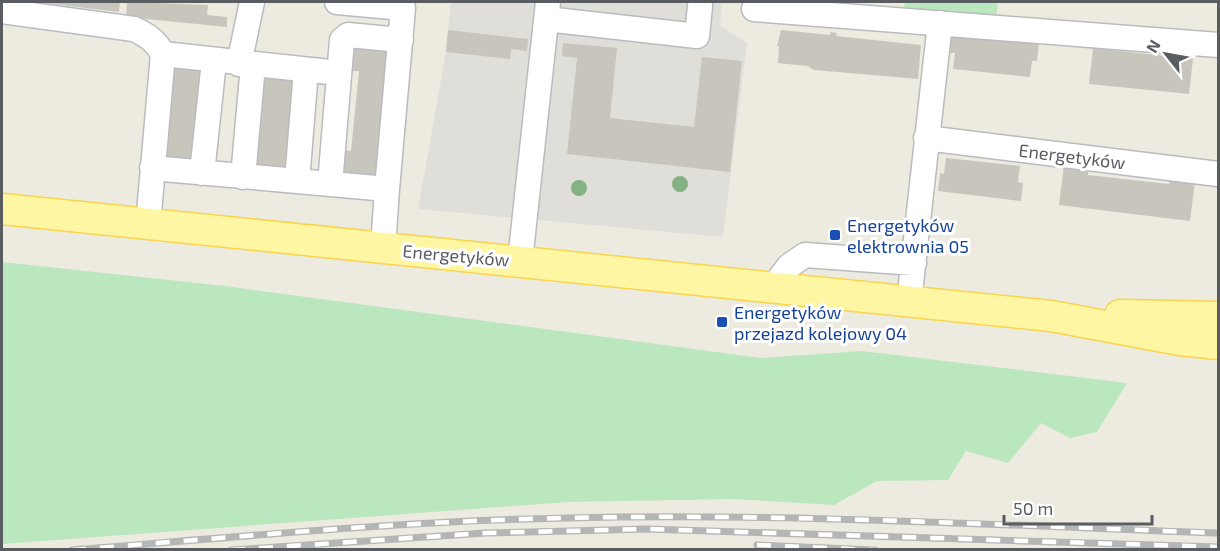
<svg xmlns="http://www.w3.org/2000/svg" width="1220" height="551" font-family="'Exo 2',sans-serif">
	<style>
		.industrial { fill: #e0ded8 }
		.green { fill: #bbe7be }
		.building { fill: #c8c5bd }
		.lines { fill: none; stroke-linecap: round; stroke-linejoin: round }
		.minor-casing { stroke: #b8bbc0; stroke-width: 27 }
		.major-casing { stroke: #f9d44e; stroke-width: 33 }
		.minor { stroke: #fff; stroke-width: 24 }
		.major { stroke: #fff6a3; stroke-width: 30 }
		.rail-casing { stroke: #b4b5b5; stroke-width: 7 }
		.rail { stroke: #fff; stroke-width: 4.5; stroke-dasharray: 14; stroke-linecap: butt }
		.tree { fill: #84b284 }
		.transit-dot { fill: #1a4fb4; stroke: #fff; stroke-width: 2 }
		.labels { text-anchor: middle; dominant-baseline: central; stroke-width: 6; stroke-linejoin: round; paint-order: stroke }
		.street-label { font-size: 18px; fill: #595d62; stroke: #fff }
		.transit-label { font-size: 18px; fill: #164399; stroke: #fff; text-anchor: start }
	</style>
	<rect width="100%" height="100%" fill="#edebe0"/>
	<path class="industrial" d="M451,2H722L720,26L747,43L723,237L418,209L446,52Z"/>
	<path class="green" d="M905,2H998L996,18L904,7Z
		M2,262L225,286L761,358L862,351L1127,383L1097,432L1070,438L1041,423L1008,463L966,451L948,480L877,481L834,505L734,499L568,502L2,544Z"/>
	<path class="building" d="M36,2H120L119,12Z
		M127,2L208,5L207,15L227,17V27L126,17Z
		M448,30L528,39L527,51L511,49L510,59L446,52Z
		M781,30L830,35L831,32L837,33L836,36L921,45L918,79L814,70L807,66L778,63L779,46H777Z
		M952,33L1039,42L1037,61H1032L1030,77L953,69L955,53H950Z
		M563,43L617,48L610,118L694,127L702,57L742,61L730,172L567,154L577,58L562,56Z
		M353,44L394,48L381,180L341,176L343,150L351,151L359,71H351Z
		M1093,48L1193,59L1189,94L1089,84Z
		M171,63L204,66L194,161L161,158Z
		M264,73L298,76L288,171L255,167Z
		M946,158L1020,166L1018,182L1023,183L1021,201L938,191L940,173L944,174Z
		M1064,165L1088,168V175L1169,184L1170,178L1195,181L1190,221L1059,205Z"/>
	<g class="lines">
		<defs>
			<path id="minor" d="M337,2L403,8L387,189
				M754,9L1218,45
				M2,11L134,29C147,35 156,41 163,54L148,224
				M546,19L697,36L700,6
				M163,54L339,73
				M239,64L252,2
				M926,138L1218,174
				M152,168L387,189L383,248
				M202,173L214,61
				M243,177L253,65
				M297,181L306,70
				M330,184L342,40L348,35L401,40
				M520,261L548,2
				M772,289L789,266L805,255L914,263
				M909,302L940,23"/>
			<path id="major" d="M2,209L1051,316L1180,340L1218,344
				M1120,315L1218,317"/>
		</defs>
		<use href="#minor" class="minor-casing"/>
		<use href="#major" class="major-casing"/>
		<use href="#minor" class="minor"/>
		<use href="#major" class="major"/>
		<defs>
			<path id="rail" d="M757,545L875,550
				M72,550C237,537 402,521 567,518C784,513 1001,525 1218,533
				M231,550L485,533L647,529L1218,547"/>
		</defs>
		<use href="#rail" class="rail-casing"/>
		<use href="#rail" class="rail"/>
	</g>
	<g class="tree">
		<circle cx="680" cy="184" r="8"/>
		<circle cx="579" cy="188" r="8"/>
	</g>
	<g class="transit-dot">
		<rect x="829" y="229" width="12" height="12" rx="3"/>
		<rect x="716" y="316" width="12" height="12" rx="3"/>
	</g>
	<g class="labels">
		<g class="street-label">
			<text transform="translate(1072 156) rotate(7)">Energetyków</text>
			<text transform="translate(456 255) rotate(5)">Energetyków</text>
		</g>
		<g class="transit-label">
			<text x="847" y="225">Energetyków<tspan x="847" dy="21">elektrownia 05</tspan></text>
			<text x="734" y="312">Energetyków<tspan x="734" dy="21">przejazd kolejowy 04</tspan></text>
		</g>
	</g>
	<rect width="1220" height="551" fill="none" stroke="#595d62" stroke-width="6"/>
	<g transform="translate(1166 54) rotate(301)" stroke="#ffffff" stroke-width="4.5" paint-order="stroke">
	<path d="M0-4.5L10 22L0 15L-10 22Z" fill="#595d62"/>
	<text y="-9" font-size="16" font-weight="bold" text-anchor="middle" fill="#595d62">N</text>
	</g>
	<path d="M1004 515v9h148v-9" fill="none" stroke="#595d62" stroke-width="3"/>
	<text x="1013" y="515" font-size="18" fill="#595d62" stroke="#ffffff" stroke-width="4.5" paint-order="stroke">50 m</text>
</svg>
